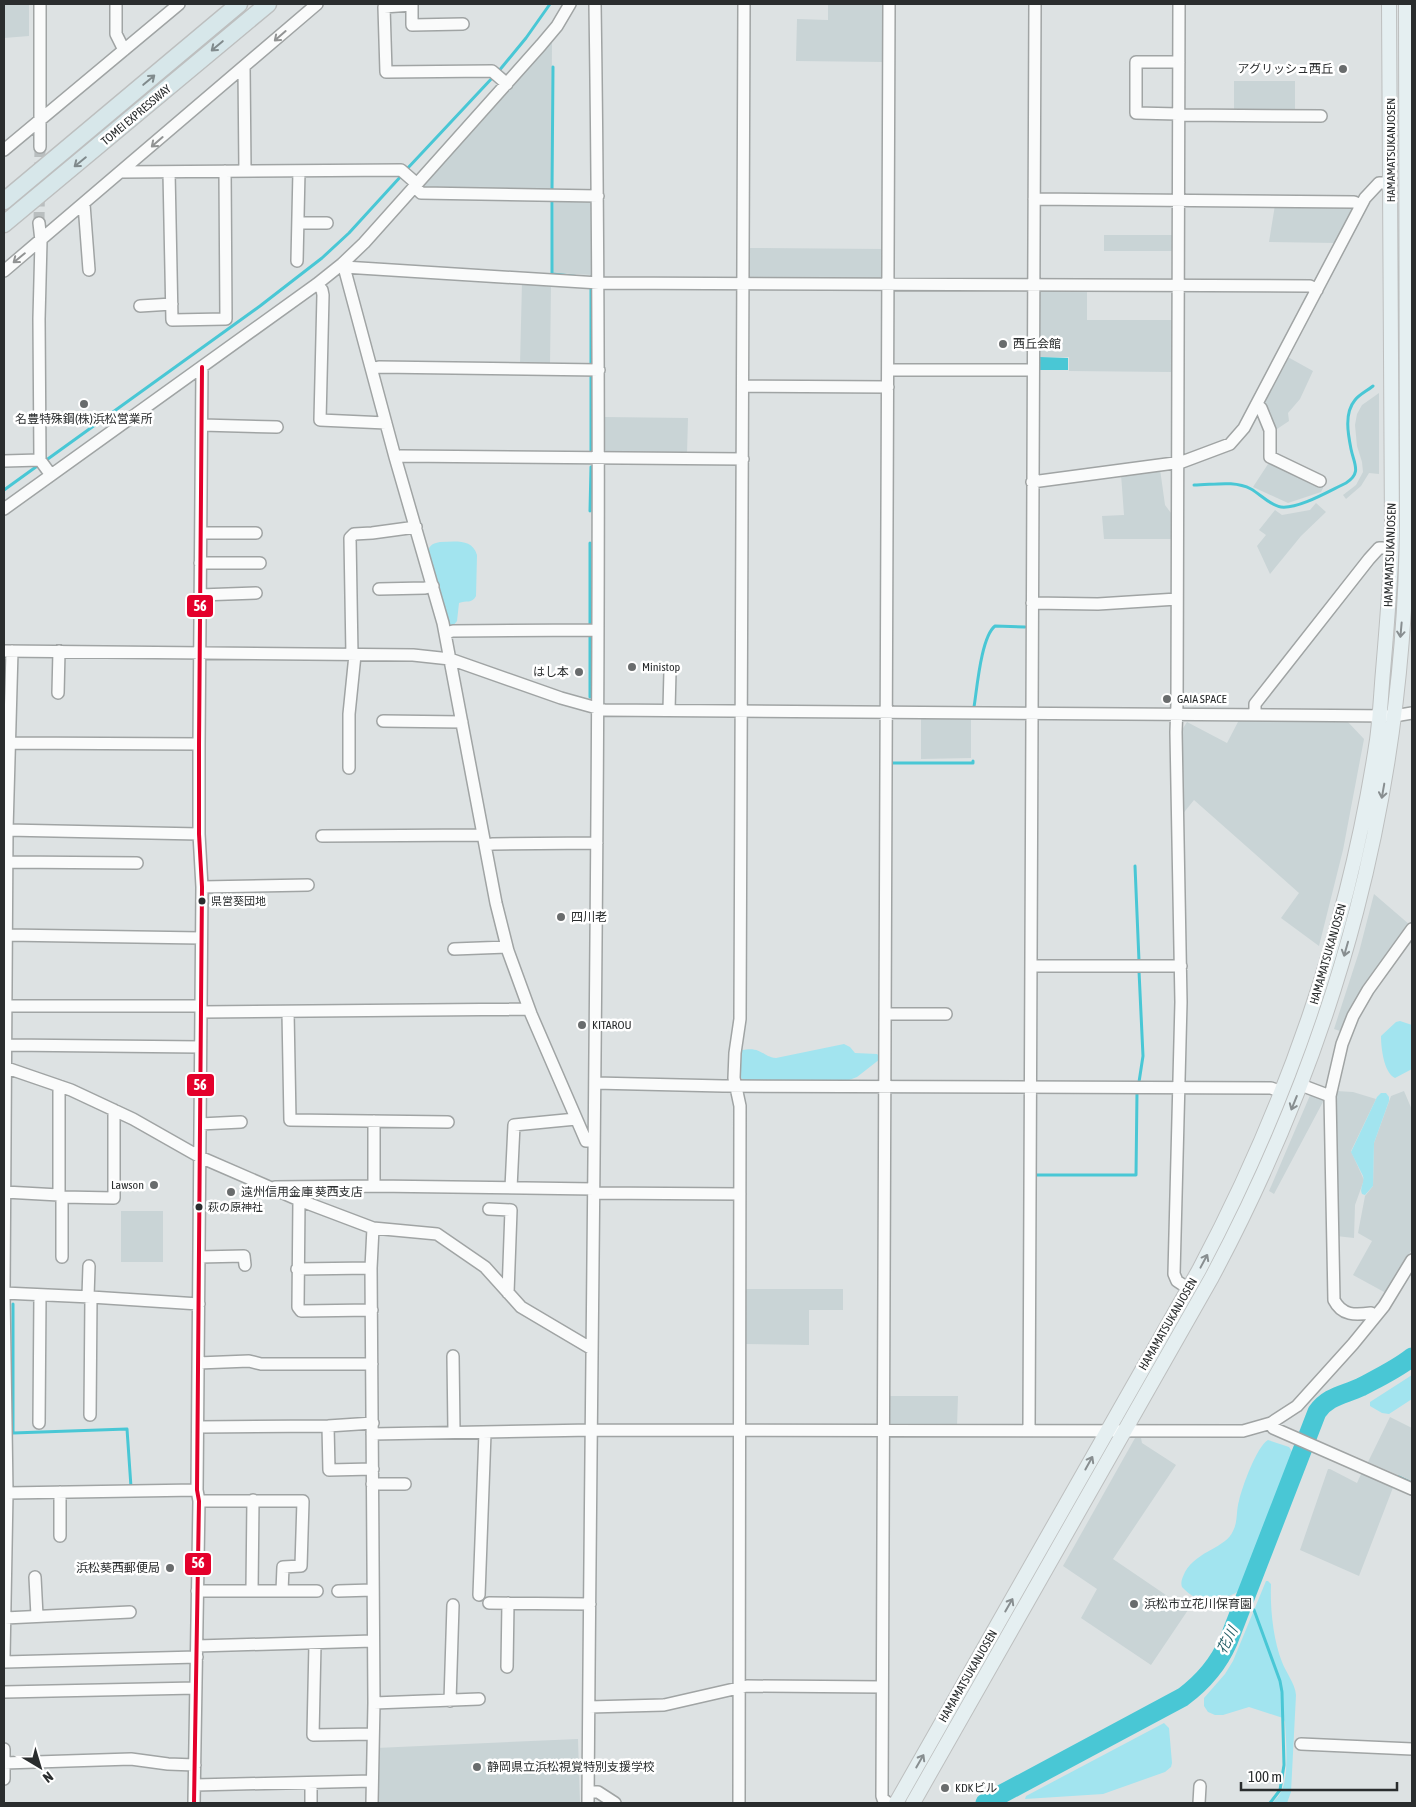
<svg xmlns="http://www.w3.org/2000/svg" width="1416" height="1807" font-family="'Asap Condensed','Noto Sans JP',sans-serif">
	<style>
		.built { fill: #c9d4d6 }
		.green { fill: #a2e4ef }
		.water { fill: #49c7d5 }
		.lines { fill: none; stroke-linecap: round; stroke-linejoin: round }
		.stream { stroke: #49c7d5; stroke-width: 3 }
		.river { stroke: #49c7d5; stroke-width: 19 }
		.minor-tunnel { stroke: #b9bebf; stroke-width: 11; stroke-dasharray: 11 5.5; stroke-linecap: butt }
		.minor-casing { stroke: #a0a4a4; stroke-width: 14 }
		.major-casing { stroke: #bdbfbf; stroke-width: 16 }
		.highway-casing { stroke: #bdbfbf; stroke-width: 19 }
		.minor { stroke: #fafbfb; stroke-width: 11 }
		.major { stroke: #e5eff1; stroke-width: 14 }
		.highway { stroke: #d7e7ea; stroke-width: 16 }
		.bus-1-casing { stroke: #fff; stroke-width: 8 }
		.bus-1 { stroke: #e4002b; stroke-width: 4 }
		.oneway { stroke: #929494 }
		.oneway2 { stroke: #808a8c }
		.oneway3 { stroke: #888e90 }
		.poi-dot { fill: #696c6d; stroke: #fff; stroke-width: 2 }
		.bus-dot { fill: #2a2d2e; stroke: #fff; stroke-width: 2 }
		.labels { text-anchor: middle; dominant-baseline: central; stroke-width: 5; stroke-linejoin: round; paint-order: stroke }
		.bus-label { font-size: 11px; fill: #2a2d2e; stroke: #fff; text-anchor: start }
		.poi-label { font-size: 12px; fill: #2a2d2e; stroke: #fff; text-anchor: start }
		.street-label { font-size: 12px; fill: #2a2d2e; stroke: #fff }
		.water-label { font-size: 14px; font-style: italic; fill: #245f67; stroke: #fff }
		.line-badge { stroke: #fff; stroke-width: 2 }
		.badge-label { font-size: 14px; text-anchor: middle; font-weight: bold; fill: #fff }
	</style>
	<rect width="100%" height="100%" fill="#dde2e3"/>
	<path class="built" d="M4,4H29V36L4,38Z
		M828,4H885V62L796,61L797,19L828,20Z
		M552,41L551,191L425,189L423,186Z
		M1234,81H1295V113L1234,112Z
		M554,199H588L591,203L592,275L553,273Z
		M1275,205L1354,206L1355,208L1337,243L1269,242Z
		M1104,235H1174V251H1104Z
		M747,248L884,249V277L881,280H750L747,276Z
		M522,282L551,284L550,365H520Z
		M1042,289H1087V320H1174V370L1171,372L1069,371V357H1039V292Z
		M1286,356L1313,371L1300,399L1288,413L1289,421L1274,431L1262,402Z
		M1379,393V474L1369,473L1361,486L1346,499L1343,495L1356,485L1363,472L1362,462L1357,446L1355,425L1357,414L1362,405Z
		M605,417L688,418L687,454L608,453L605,450Z
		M1270,461L1324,486L1321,492L1288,503L1253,487Z
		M1160,469L1165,505L1174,517V539H1104L1102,516L1124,515L1121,474Z
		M1316,503L1326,512L1301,536L1270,574L1257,546L1266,535L1259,530L1275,510L1282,515L1310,510Z
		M921,718H971V758L921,759Z
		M1239,720L1347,721L1364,739L1343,850L1319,946L1281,918L1299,893L1194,800L1181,816L1180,733L1187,722L1227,743Z
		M1374,894L1410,925L1343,1032L1334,1029L1359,952Z
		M1336,1091L1353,1092L1376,1099L1351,1151L1364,1180L1355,1205L1354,1238L1336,1236L1335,1096Z
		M1404,1091L1412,1110V1249L1386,1293L1353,1275L1372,1241L1358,1233L1365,1196L1373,1186L1374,1143L1391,1096Z
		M1311,1093L1322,1097L1324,1100L1274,1194L1269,1191Z
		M121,1211H163V1262H121Z
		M744,1289H843V1310H809V1345L743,1344Z
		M888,1396H958L957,1427L891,1426L887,1423Z
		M1390,1417L1412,1428V1481L1368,1462Z
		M1135,1438H1141L1142,1443L1176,1465L1113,1559L1188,1610L1151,1665L1081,1618L1097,1589L1063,1566Z
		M1328,1469H1330L1357,1483L1362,1472L1394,1485L1359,1576L1300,1550Z
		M578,1739L580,1803H375L376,1748Z"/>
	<path class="green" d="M440,542C454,542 472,538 477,555L476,596C472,604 466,600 459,603L457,621L453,626H449L428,555C428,546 431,544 440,542Z
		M1400,1021L1412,1025V1069L1395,1078C1384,1073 1381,1048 1381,1036L1396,1022Z
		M844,1044L850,1047L855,1053L877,1054L880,1057V1059L857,1077L844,1082L746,1081L739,1077V1053L742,1050C762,1046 762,1057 776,1058Z
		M1381,1093H1386L1389,1097V1101L1374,1143L1373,1186L1365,1195L1362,1194C1359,1188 1365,1183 1363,1176L1351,1152L1377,1097Z
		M1412,1375V1399L1389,1414L1382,1413L1370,1406V1402Z
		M1268,1440L1289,1447L1294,1454L1244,1586C1236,1598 1207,1602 1195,1597C1190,1595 1186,1591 1182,1587C1180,1581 1183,1577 1185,1572C1198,1550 1226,1548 1233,1531C1238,1522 1236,1510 1239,1501C1242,1487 1257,1446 1268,1440Z
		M1266,1581H1268L1271,1584C1270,1608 1273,1639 1282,1662C1286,1673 1295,1683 1296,1695L1291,1792L1287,1803H1272C1276,1799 1280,1795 1282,1790C1289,1774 1286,1740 1285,1722L1283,1718L1249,1707L1223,1715H1215L1208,1712L1204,1706V1698L1225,1674L1233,1661Z
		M1164,1723L1169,1728L1172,1763L1171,1767L1165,1772L1103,1794L1025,1799L1026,1796Z"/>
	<path class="water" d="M1040,357L1068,358V370H1040Z"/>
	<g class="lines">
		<path class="stream" d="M498,72L526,38L550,4
			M406,170L494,76
			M552,191L553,67
			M552,199V274L591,278
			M591,287V363
			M591,453V376
			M45,461L260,306L322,258L349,233L402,175
			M1194,485C1213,485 1234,480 1251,489C1260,494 1271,506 1281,507C1299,509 1329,491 1346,483C1362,473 1354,464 1351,449C1348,434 1344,413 1355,400C1360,394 1367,391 1373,386
			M4,490L40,464
			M590,511L591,467
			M590,625V543
			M590,697V634
			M974,707C977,689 981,637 995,626L1025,627
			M892,763H973V761
			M1135,866L1139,961
			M1139,1082L1143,1056L1139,971
			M1035,1175H1136L1137,1092
			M13,1304V1433L127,1429L131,1487
			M1399,1477L1412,1483
			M1248,1592L1250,1598
			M1254,1610L1280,1681L1282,1692L1284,1765L1280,1790L1270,1803"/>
		<path class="river" d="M985,1803L1183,1697C1203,1682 1218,1665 1228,1642L1317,1412C1328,1396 1344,1395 1361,1387C1378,1378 1397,1369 1412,1357"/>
		<path class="minor-tunnel" d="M39,223L40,147"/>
		<defs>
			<path id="minor" d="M116,4V34L124,50
				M412,4V5L384,7L386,72L492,71L507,84
				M1179,4L1177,704L1176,732L1181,1002L1174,1274L1177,1281L1189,1289
				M412,5V25L463,24
				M244,67L245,171
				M1178,114L1136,113V62H1179
				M1178,115L1321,116
				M40,147V4
				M4,150L179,4
				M121,172L401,170L417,184
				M169,172L172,320L226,319L225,171
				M415,187L421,193L598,196
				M1034,199L1354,202L1361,205
				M84,204L89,270
				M39,223L41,241L39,319L40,460L51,475
				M298,223H327
				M297,261L299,171
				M342,264L344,267L395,457L443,623L496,903L508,951L531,1014L586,1141H594
				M344,267L599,283L1310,286L1317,290
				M4,271L317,4
				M317,284L322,290L323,295L320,420L386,423
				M140,306L172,304
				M372,369L379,367L599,370
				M888,370H1033
				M743,386L888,387
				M1256,405L1261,408L1270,430V457L1320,481
				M202,425L277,427
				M395,457L401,456L743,459
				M4,461L40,460
				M1032,482L1182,462L1230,444L1244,428L1365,198L1379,183H1391
				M4,509L317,284L342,264L364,243L541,45L557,26L570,4
				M201,533H256
				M200,563H260
				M379,589L425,588L433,586
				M200,595L256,593
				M1032,603L1098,604L1177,599
				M445,633L453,631L598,630
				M4,651L413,655L450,659L561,698L604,710L1394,716L1412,713
				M352,655L350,538L354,534L372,533L416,527
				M58,693L59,651
				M669,710L670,671
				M1255,714V704L1369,559L1379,548H1391
				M383,721L462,722
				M9,743L199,744
				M349,768V714L355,655
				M7,830L199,834
				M322,836L483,835
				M485,845L493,844L597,843
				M8,862L137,863
				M202,887L308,885
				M7,935L201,938
				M454,949L507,947
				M1031,966H1181
				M7,1006H201
				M201,1012L529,1009
				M288,1012L290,1120L448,1122
				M885,1014H946
				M7,1045L200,1047
				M4,1067L71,1090L133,1119L200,1157L299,1200L373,1228L437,1234L485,1267L521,1307L592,1349
				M595,1083L723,1086L1271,1088L1282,1092
				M1301,1085L1330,1096
				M59,1086V1195
				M374,1121V1186
				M200,1124L241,1122
				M275,1187L374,1186L594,1189
				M511,1188L514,1125L576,1119
				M5,1192L59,1195L62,1197L114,1198V1110
				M594,1193L740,1194
				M299,1200L298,1307L301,1311L372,1310
				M489,1209L511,1210L508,1293
				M62,1257V1197
				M199,1257L244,1256L245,1265
				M297,1269L371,1268
				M4,1293L91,1297L199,1304
				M88,1297L89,1266
				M1376,1316L1371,1313C1355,1315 1342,1316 1334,1300L1330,1096L1342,1044L1353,1016L1368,990L1412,929
				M453,1356L454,1431
				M198,1363L249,1361L261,1364H372
				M90,1415L91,1297
				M39,1423L40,1295
				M1271,1423L1273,1428L1412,1489
				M328,1426L329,1470L373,1469
				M199,1427L328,1426L373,1423
				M1029,1431L1035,4
				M372,1434L592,1430L1243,1431L1271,1423L1297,1406L1353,1344L1384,1306L1412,1260
				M372,1484H405
				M7,1493L197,1490
				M60,1536V1492
				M35,1577L37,1616
				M252,1590L253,1500
				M197,1591H282L283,1567L301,1566L303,1501H199
				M282,1591H317
				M338,1591L373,1590
				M479,1595L485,1433
				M489,1603L590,1604
				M5,1618L130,1612
				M315,1644L313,1735L373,1734
				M197,1646L373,1641
				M4,1658L7,1493L4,1293L7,830L12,651
				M4,1662L197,1657
				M507,1667L508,1603
				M4,1692L196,1688
				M450,1701L453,1605
				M374,1703L479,1699
				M589,1707L664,1705L747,1686L882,1687
				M1301,1744L1412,1749
				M4,1749V1779
				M4,1763L131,1759L168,1764L195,1765
				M311,1783V1803
				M195,1785L372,1781
				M588,1792H598L615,1803
				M194,1803L199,1501L197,1490L202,887L199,834V744L202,367
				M372,1803L374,1703L371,1268L373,1228
				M588,1803C592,1203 604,604 595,4
				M739,1803L740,1106L734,1078L735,1053L740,1019L744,4
				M888,1803L883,1799L882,1796L889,4
				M1199,1803L1200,1786"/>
			<path id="major" d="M896,1803L1199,1270C1287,1104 1349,926 1377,740C1380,718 1381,694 1383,671C1387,625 1391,579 1392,532L1389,4
				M913,1803L1212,1277C1339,1039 1405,791 1407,521L1406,4"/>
			<path id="highway" d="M4,201L239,4
				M4,224L268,4"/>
		</defs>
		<use href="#minor" class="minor-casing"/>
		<use href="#major" class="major-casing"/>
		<use href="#highway" class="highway-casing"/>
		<use href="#minor" class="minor"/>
		<use href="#major" class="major"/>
		<use href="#highway" class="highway"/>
		<defs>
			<path id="bus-1" d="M194,1803L199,1501L197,1490L202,887L199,834V744L202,367"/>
		</defs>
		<use href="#bus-1" class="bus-1-casing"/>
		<use href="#bus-1" class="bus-1"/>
	</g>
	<defs><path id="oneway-shaft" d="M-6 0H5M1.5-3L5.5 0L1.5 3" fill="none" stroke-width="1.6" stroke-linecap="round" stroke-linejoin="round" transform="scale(1.25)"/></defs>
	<g class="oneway">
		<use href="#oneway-shaft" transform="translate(280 36) rotate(139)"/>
		<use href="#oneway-shaft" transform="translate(157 142) rotate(139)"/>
		<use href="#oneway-shaft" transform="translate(19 258) rotate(141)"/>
	</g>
	<g class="oneway2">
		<use href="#oneway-shaft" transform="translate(217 46) rotate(140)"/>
		<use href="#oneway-shaft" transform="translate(149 80) rotate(-40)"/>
		<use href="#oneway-shaft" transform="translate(80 162) rotate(141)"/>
	</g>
	<g class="oneway3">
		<use href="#oneway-shaft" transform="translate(1401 630) rotate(95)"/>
		<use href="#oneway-shaft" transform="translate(1383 791) rotate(100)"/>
		<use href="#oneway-shaft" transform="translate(1346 949) rotate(106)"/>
		<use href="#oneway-shaft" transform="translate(1294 1103) rotate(112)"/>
		<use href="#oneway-shaft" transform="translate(1204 1261) rotate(-62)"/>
		<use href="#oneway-shaft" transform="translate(1089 1463) rotate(-61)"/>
		<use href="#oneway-shaft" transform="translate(1009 1605) rotate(-60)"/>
		<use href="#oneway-shaft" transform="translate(920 1761) rotate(-60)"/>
	</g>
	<g class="poi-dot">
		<circle cx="1343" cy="69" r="5"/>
		<circle cx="1003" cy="344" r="5"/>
		<circle cx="84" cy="404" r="5"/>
		<circle cx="632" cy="667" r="5"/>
		<circle cx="579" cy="672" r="5"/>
		<circle cx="1167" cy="699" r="5"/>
		<circle cx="561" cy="917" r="5"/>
		<circle cx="582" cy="1025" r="5"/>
		<circle cx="154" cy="1185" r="5"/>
		<circle cx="231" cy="1192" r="5"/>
		<circle cx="170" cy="1568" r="5"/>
		<circle cx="1134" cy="1604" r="5"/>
		<circle cx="477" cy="1767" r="5"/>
		<circle cx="945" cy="1788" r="5"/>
	</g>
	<g class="bus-dot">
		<circle cx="202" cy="901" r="4.5"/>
		<circle cx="199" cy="1207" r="4.5"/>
	</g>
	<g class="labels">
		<g class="bus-label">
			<text x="211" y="901">県営葵団地</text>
			<text x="208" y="1207">萩の原神社</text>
		</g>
		<g class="poi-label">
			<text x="1333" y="69" text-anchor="end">アグリッシュ西丘</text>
			<text x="1013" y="344">西丘会館</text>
			<text x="84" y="419" text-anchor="middle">名豊特殊鋼(株)浜松営業所</text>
			<text x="642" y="667">Ministop</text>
			<text x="569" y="672" text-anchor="end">はし本</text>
			<text x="1177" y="699">GAIA SPACE</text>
			<text x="571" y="917">四川老</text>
			<text x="592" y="1025">KITAROU</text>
			<text x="144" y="1185" text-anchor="end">Lawson</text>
			<text x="241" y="1192">遠州信用金庫 葵西支店</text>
			<text x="160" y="1568" text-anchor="end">浜松葵西郵便局</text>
			<text x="1144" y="1604">浜松市立花川保育園</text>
			<text x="487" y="1767">静岡県立浜松視覚特別支援学校</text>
			<text x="955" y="1788">KDKビル</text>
		</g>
		<g class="street-label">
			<text transform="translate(136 115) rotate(-40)">TOMEI EXPRESSWAY</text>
			<text transform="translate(1391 150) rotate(-90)">HAMAMATSUKANJOSEN</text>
			<text transform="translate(1390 555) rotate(-88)">HAMAMATSUKANJOSEN</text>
			<text transform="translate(1328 954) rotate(-74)">HAMAMATSUKANJOSEN</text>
			<text transform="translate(1168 1324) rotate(-60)">HAMAMATSUKANJOSEN</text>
			<text transform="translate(968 1676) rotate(-60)">HAMAMATSUKANJOSEN</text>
		</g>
		<g class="water-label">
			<text transform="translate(1227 1640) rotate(-63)">花川</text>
		</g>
	</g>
	<g class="line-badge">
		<rect x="186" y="594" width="28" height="24" rx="5" fill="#e4002b"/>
		<rect x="186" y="1073" width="29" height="24" rx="5" fill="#e4002b"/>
		<rect x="184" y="1552" width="28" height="24" rx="5" fill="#e4002b"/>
	</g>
	<g class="badge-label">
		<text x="200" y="611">56</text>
		<text x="200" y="1090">56</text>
		<text x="198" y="1568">56</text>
	</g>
	<rect width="1416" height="1807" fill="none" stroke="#2a2d2e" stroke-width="10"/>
	<g transform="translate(40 1767) rotate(142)" stroke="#ffffff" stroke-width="4" paint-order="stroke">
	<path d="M0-4L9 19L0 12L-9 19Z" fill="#2a2d2e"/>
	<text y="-8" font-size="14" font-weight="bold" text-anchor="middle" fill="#2a2d2e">N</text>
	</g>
	<path d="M1241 1782v8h156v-8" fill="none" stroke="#2a2d2e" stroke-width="2.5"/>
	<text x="1248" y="1782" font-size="15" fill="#2a2d2e" stroke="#ffffff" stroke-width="4" paint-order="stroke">100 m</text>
</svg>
